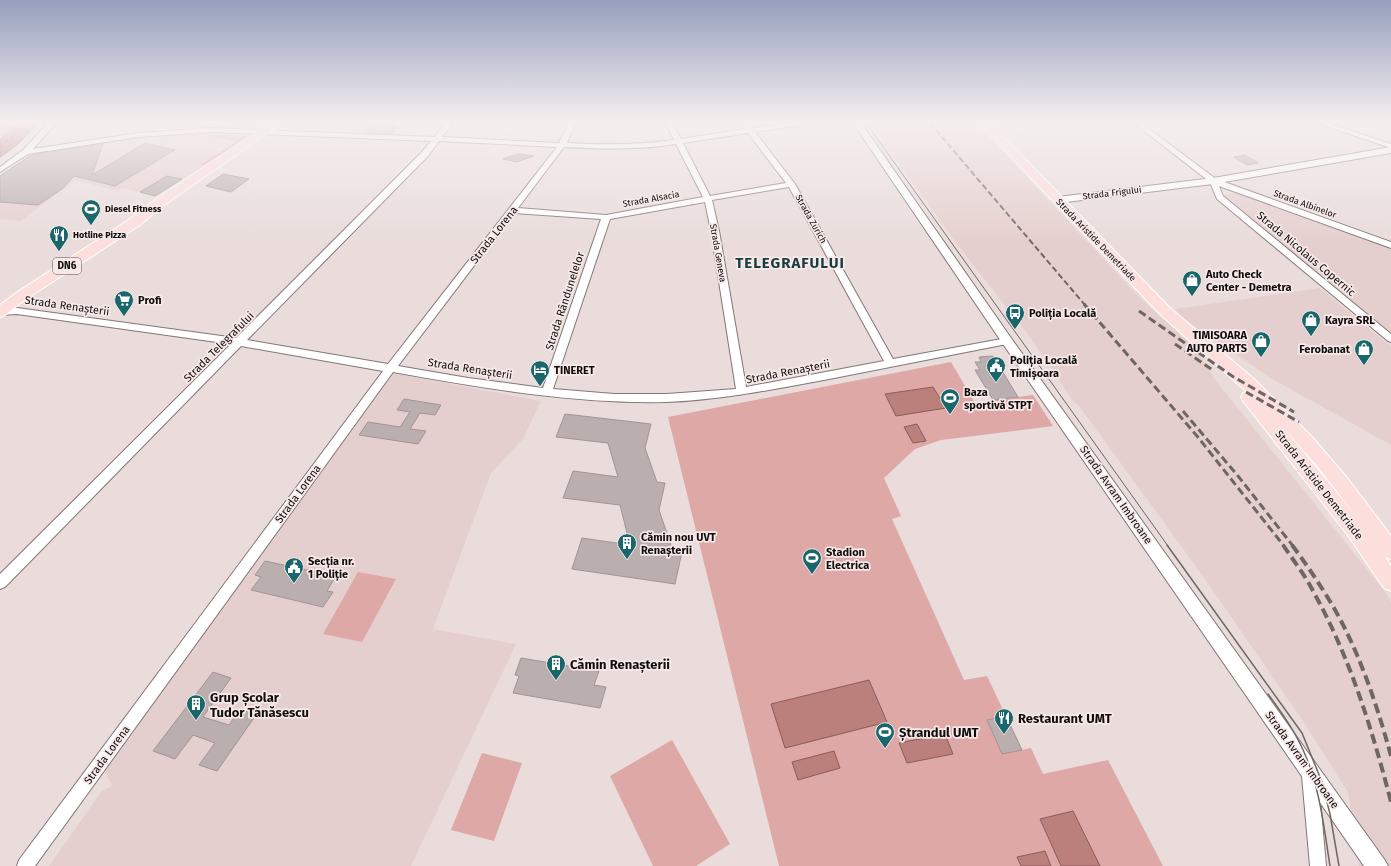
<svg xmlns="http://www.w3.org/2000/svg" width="1391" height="866" font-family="'Fira Sans',sans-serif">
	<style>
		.built { fill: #e5cfce }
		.green { fill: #dda8a6 }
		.water { fill: #bb7f7c; stroke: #885d5a }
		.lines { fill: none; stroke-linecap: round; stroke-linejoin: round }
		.ferry { stroke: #782d2e; stroke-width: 1; stroke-dasharray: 3.5 3; stroke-linecap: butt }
		.building { fill: #bbaeae; stroke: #a19594 }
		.minor-casing { stroke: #827776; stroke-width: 2 }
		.tertiary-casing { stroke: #827776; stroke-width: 2 }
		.secondary-casing { stroke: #827776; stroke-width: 2 }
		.primary-casing { stroke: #fff; stroke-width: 2 }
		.minor { fill: #fff; fill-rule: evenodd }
		.tertiary { fill: #fff; fill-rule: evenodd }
		.secondary { fill: #fff; fill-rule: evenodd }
		.primary { fill: #fcdedc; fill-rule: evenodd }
		.tram-far1 { stroke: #6e6665; stroke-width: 1 }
		.tram { stroke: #6e6665; stroke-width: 1.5 }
		.rail-far2 { stroke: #6e6665; stroke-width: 2; stroke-dasharray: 6 3; stroke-linecap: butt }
		.rail-far1 { stroke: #6e6665; stroke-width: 3; stroke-dasharray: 8 4; stroke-linecap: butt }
		.rail { stroke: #6e6665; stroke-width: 4; stroke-dasharray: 10 5; stroke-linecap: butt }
		.labels { text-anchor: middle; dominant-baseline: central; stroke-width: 3.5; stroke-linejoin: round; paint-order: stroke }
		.far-street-label { font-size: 9px; fill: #110d0c; stroke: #f6e9e8 }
		.far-poi-label { font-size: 9px; font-weight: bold; fill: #110d0c; stroke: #f6e9e8; text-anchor: start }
		.shield { fill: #f6e9e8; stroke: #564f4e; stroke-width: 1 }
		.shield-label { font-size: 10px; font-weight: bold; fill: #110d0c }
		.street-label { font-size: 11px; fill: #110d0c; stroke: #f6e9e8 }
		.poi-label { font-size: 11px; font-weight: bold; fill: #110d0c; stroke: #f6e9e8; text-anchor: start }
		.near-poi-label { font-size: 13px; font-weight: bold; fill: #110d0c; stroke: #f6e9e8; text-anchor: start }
		.district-label { font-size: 15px; font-weight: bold; letter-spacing: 1px; fill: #1a3d3f; stroke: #f6e9e8 }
	</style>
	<rect width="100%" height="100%" fill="#e9dcdb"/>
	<path class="built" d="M870,123H976L1142,300L1194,347L1216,381L1386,593L1391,602V866H1359L1348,792L1301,718L1200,572L1079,406L1073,401L1030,337L957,244Z
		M201,134L246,136L247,139L155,196L122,188L118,191L75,180L21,221L0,219V176L34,153L128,138Z
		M1234,192L1391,248V333L1222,197Z
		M1320,288L1391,347V445L1274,380L1186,321L1175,309Z
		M393,373L541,401L523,439L491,473L433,629L516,644L411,866H49L101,792L112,786L103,768Z"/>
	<path class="green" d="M0,123H18L0,140Z
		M190,134L246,136L247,139L204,165H200L236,142L201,134L196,137L189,135Z
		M951,362L975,403L1033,395L1053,426L941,440L915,449L884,478L901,516L892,519L964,680L987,676L1022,750L1031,748L1043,774L1108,760L1163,866H779L668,417Z
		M358,572L396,579L362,642L323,634Z
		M672,740L730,844L696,866H653L610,776Z
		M482,753L522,763L494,841L451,830Z"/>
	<path class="water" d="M19,123H39L17,145L0,157V140Z
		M933,387L946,408L896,416L885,394Z
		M917,424L926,441L913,443L904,427Z
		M869,680L887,722L785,748L771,704Z
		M945,734L953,754L907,763L899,743Z
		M834,751L840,768L798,780L792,762Z
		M1073,811L1100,866H1061L1040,819Z
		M1045,851L1051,866H1021L1017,857Z"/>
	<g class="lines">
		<path class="ferry" d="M0,147L28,123"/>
	</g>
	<path class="building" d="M371,123H394L392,126H397L392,134L363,133Z
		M145,143L175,150L115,186L74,176L62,189L38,205L0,202V176L31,155L103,144L92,175Z
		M517,154H521L534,156L517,162L503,159Z
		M1245,155L1258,163L1247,165L1234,157Z
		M223,174L249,179L231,192L206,186Z
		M167,176L182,179L155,196L140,192Z
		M993,356L1018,397L993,400L975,370H980L975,362H981L979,357Z
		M404,399L441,405L435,415L420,413L410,429L426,431L418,444L359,435L368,422L400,427L410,412L397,410Z
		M565,414L651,424L645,448L657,482L665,483L659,510L673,551L682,552L675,584L572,569L582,538L630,545L620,505L563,498L573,471L618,477L608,443L556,437Z
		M265,561L336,576L327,591L333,592L323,607L251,590L261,577L255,575Z
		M521,658L599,671L594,685L606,687L600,708L513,693L519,676L515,675Z
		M213,672L231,678L203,717L229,725L240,709L256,715L217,771L199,765L215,743L193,735L175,759L153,751Z
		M1006,716L1022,750L1002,754L987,720Z"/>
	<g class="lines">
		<defs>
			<path id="minor" d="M48,123H56L33,149L138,133L210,128L435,137L445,123H453L442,137L559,143L569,123H575L567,143C603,145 638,145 674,140L666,123H672L681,139L745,129L741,123H748L752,128L787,123H804L801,125L755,132L795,184L893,359L1007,338L1012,341L1007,344C947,356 889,367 829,379C775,389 721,400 666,402C574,404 483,388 393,372L35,866H17L19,860L383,371L241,346L5,587L0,589V574L231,344L17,314L0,315V309L17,308L236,338L422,152L431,141L210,132L138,137L28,154L0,172V167L23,150ZM748,133L786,183L710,196L683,143ZM439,141L557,147L388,364L247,340L428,156ZM676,144L703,197L606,215L518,208L564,147C602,149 639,150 676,144ZM789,187L884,361L746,387L719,231L712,200ZM705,202L711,231L736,389L667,394H614L553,389L610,219ZM514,213L601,219L543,388L468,378L398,366Z
				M1134,123H1141L1216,179L1391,242V248L1219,186L1223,196L1391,334V342L1388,341L1217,199L1210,182Z
				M1317,123H1328L1391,144V148Z
				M1310,768L1315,771L1318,776L1326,866H1310L1302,776L1305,771Z"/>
			<path id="tertiary" d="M853,123H861L1011,338L1384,859L1388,866H1364L1003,344Z"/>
			<path id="secondary" d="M1391,147V153L1213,184L1058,203L1054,202L1052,200L1054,198L1058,197L1213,178Z"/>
			<path id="primary" d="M270,123H282L160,208L140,225L26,299L5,315L0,317V305L16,293L130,219L152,202Z
				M979,123H990L1170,308L1254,379L1312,437L1348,479L1391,536V559L1385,557L1391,566V591L1384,588L1347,534L1243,401L1241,397L1243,393L1247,392L1160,314ZM1283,427L1318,467L1360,521Z"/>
		</defs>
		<use href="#minor" class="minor-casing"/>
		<use href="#tertiary" class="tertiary-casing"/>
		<use href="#secondary" class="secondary-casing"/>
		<use href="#primary" class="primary-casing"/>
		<use href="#minor" class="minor"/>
		<use href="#tertiary" class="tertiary"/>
		<use href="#secondary" class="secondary"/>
		<use href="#primary" class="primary"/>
		<path class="tram-far1" d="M866,123L1168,546"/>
		<path class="tram" d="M1167,545L1302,733L1322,782L1330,814L1339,866
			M1268,694C1281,712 1295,731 1304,752C1320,788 1324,828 1330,866"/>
		<path class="rail-far2" d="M930,123L1085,305"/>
		<path class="rail-far1" d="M1084,304L1197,436L1284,546
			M1139,311L1232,376L1294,412
			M1175,344L1214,371
			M1246,392L1299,422
			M1183,411L1238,476L1293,546"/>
		<path class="rail" d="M1283,545C1293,560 1305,575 1313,591C1350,657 1372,729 1391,802
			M1292,545C1307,565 1321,586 1334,608C1360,654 1377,705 1391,756"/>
	</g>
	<linearGradient id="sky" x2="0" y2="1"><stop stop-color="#969fbd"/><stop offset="0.5" stop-color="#f5efef"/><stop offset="1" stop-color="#f5efef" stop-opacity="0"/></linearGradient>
	<rect width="1391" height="244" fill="url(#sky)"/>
	<defs>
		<symbol id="stadium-pin" viewBox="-11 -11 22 30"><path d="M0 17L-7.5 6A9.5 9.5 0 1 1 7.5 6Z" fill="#19676c" stroke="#f6e9e8"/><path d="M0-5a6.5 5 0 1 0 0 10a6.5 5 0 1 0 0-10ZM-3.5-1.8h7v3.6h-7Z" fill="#fff"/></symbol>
		<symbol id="restaurant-pin" viewBox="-11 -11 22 30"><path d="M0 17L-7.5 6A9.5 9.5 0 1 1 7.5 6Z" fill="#19676c" stroke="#f6e9e8"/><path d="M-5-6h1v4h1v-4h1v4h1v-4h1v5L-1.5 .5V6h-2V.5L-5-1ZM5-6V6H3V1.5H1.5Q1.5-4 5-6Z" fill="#fff"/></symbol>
		<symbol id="shop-pin" viewBox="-11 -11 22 30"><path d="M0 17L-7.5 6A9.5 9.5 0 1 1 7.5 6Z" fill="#19676c" stroke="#f6e9e8"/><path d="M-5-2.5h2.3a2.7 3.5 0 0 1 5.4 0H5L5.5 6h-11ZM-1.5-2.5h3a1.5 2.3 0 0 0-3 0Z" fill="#fff"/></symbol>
		<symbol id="supermarket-pin" viewBox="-11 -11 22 30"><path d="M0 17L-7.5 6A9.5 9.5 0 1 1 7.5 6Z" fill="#19676c" stroke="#f6e9e8"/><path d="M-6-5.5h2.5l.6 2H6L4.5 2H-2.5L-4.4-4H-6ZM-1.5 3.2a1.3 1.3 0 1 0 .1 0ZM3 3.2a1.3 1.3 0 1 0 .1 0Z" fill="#fff"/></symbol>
		<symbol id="bus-pin" viewBox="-11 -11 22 30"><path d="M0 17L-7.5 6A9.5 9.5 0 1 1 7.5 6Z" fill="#19676c" stroke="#f6e9e8"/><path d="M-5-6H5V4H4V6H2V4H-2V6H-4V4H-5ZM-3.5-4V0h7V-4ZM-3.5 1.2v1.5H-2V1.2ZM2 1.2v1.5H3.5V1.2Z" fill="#fff"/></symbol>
		<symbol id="civic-pin" viewBox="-11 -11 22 30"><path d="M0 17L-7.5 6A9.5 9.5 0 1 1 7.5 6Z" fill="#19676c" stroke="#f6e9e8"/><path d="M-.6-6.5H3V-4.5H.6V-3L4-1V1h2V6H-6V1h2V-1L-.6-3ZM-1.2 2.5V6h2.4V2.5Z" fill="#fff"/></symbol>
		<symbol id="hotel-pin" viewBox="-11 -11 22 30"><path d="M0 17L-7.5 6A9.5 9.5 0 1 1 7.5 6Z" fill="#19676c" stroke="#f6e9e8"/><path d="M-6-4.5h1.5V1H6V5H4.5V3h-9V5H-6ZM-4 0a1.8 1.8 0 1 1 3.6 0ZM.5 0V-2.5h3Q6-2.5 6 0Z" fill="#fff"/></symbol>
		<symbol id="building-pin" viewBox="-11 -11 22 30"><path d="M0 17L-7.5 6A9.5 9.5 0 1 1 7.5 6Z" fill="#19676c" stroke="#f6e9e8"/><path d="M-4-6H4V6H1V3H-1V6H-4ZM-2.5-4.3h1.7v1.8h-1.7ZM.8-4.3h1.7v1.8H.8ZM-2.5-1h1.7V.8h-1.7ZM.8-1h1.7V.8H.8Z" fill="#fff"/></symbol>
	</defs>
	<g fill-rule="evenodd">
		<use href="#stadium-pin" x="80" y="198" width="22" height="30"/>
		<use href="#restaurant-pin" x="48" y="224" width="22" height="30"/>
		<use href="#shop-pin" x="1181" y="269" width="22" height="30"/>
		<use href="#supermarket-pin" x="113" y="289" width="22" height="30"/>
		<use href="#bus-pin" x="1004" y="302" width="22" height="30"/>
		<use href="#shop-pin" x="1300" y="309" width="22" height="30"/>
		<use href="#shop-pin" x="1250" y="330" width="22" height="30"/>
		<use href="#shop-pin" x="1353" y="338" width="22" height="30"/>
		<use href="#civic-pin" x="985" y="355" width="22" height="30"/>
		<use href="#hotel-pin" x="529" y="359" width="22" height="30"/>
		<use href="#stadium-pin" x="939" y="387" width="22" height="30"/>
		<use href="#building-pin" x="616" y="532" width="22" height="30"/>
		<use href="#stadium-pin" x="801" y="547" width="22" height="30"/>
		<use href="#civic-pin" x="283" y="556" width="22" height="30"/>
		<use href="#building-pin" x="545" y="653" width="22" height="30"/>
		<use href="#building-pin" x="185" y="693" width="22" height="30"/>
		<use href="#restaurant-pin" x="993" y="707" width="22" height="30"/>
		<use href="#stadium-pin" x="874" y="721" width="22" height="30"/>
	</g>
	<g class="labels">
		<g class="far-street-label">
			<text transform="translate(1112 193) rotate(-7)">Strada Frigului</text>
			<text transform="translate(651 199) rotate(-10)">Strada Alsacia</text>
			<text transform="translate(1305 204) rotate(20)">Strada Albinelor</text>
			<text transform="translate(811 219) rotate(61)">Strada Zurich</text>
			<text transform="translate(1096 240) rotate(46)">Strada Aristide Demetriade</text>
			<text transform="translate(718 253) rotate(80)">Strada Geneva</text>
		</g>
		<g class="far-poi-label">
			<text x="105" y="209">Diesel Fitness</text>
			<text x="73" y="235">Hotline Pizza</text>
		</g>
		<rect class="shield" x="53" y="258" width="28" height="16" rx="3"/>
		<g class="shield-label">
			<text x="67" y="266">DN6</text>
		</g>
		<g class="street-label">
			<text transform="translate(494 235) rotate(-52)">Strada Lorena</text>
			<text transform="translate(1306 254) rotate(40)">Strada Nicolaus Copernic</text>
			<text transform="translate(565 301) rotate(-72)">Strada Rândunelelor</text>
			<text transform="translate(67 306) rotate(8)">Strada Renașterii</text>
			<text transform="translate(219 347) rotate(-45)">Strada Telegrafului</text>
			<text transform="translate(470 369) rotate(9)">Strada Renașterii</text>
			<text transform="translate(788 372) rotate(-11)">Strada Renașterii</text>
			<text transform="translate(1319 485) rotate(52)">Strada Aristide Demetriade</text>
			<text transform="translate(298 494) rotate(-54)">Strada Lorena</text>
			<text transform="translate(1116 495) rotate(55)">Strada Avram Imbroane</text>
			<text transform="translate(107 755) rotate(-54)">Strada Lorena</text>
			<text transform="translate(1302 760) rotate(54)">Strada Avram Imbroane</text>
		</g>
		<g class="poi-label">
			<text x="1206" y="274">Auto Check<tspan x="1206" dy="13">Center - Demetra</tspan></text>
			<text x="138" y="300">Profi</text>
			<text x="1029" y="313">Poliția Locală</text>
			<text x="1325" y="320">Kayra SRL</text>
			<text x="1247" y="335" text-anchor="end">TIMISOARA<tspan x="1247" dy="13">AUTO PARTS</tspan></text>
			<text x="1350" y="349" text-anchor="end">Ferobanat</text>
			<text x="1010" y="360">Poliția Locală<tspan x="1010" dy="13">Timișoara</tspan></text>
			<text x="554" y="370">TINERET</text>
			<text x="964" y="392">Baza<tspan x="964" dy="13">sportivă STPT</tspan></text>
			<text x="641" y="537">Cămin nou UVT<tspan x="641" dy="13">Renașterii</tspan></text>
			<text x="826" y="552">Stadion<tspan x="826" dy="13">Electrica</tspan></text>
			<text x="308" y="561">Secția nr.<tspan x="308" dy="13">1 Poliție</tspan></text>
		</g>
		<g class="near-poi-label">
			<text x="570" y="664">Cămin Renașterii</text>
			<text x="210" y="697">Grup Școlar<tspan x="210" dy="15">Tudor Tănăsescu</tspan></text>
			<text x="1018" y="718">Restaurant UMT</text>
			<text x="899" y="732">Ștrandul UMT</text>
		</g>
		<g class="district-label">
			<text x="790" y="263">TELEGRAFULUI</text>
		</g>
	</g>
</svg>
